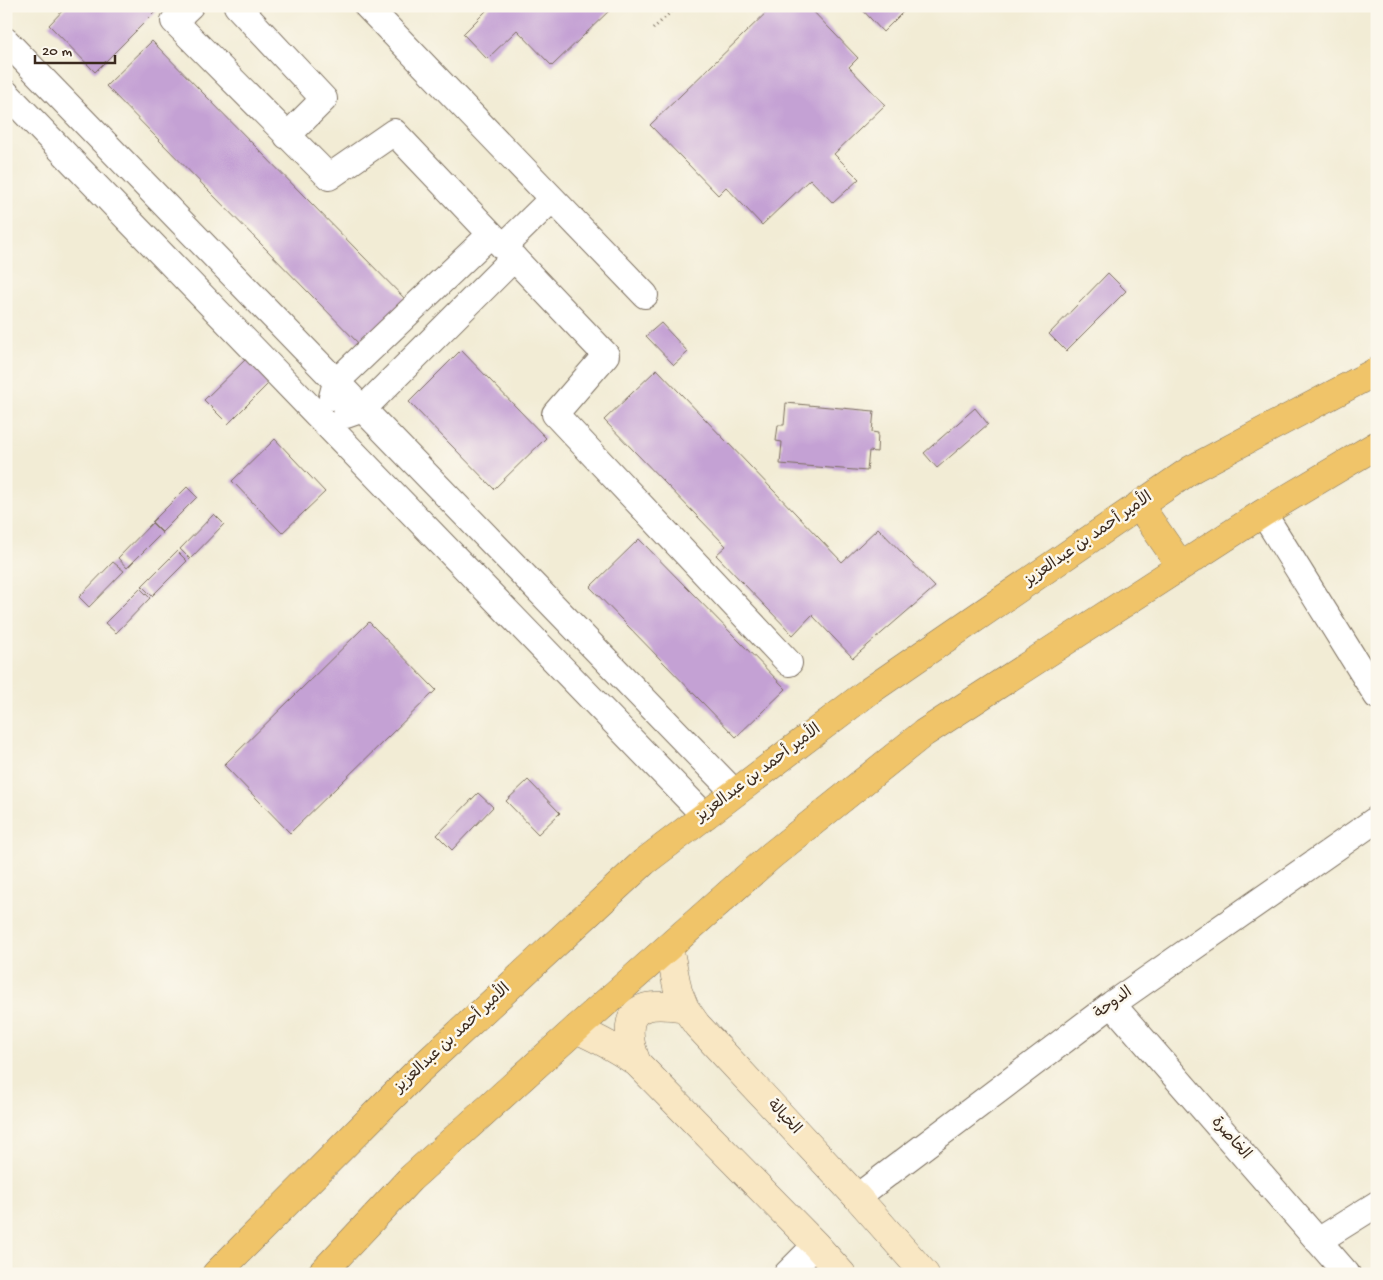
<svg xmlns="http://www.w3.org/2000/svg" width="1383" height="1280" font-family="'Gochi Hand','Playpen Sans Arabic',sans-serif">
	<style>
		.building { fill: #c4a1d4 }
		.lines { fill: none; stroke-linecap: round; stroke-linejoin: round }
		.street-casing { stroke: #7b6e5e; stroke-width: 28 }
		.secondary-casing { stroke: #7b6e5e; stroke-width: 29 }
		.primary-casing { stroke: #7b6e5e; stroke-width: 29 }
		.path { stroke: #7b6e5e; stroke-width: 3; stroke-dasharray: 1 4; stroke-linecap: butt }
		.street { stroke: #fff; stroke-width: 26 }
		.secondary { stroke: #f9e7c3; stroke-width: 28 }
		.primary { stroke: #f0c469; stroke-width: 28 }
		.labels { text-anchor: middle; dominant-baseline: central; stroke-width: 5; stroke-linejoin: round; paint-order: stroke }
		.street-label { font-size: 16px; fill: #3b2a1e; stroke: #fbf7ec }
	</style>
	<rect width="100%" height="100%" fill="#fbf7ec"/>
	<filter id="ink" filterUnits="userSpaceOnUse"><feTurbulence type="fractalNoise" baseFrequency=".02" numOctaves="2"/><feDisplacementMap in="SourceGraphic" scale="10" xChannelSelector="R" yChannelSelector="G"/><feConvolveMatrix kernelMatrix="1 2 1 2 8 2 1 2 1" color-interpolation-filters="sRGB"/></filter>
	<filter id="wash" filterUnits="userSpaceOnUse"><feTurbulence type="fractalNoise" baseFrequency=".0096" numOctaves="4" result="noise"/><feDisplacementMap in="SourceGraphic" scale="20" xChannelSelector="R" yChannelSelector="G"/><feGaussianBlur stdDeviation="1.12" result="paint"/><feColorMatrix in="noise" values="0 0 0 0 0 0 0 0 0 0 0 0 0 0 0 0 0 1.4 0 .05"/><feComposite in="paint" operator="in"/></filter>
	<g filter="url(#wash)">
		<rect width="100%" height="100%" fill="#f2ecd5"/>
		<g id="blocks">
			<path class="building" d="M67,6H161L95,72L49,25Z
				M491,6H614L552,66L517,30L487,59L463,34Z
				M773,6H808L858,58L849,67L885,105L834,154L859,179L833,203L810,179L762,225L726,187L718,195L650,125Z
				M859,6H909L883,32Z
				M152,41L411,305L365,350L106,86Z
				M1108,273L1126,291L1066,351L1049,334Z
				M661,323L688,352L674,365L646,336Z
				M461,350L546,438L494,489L409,402Z
				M248,357L271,381L228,424L204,400Z
				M657,369L842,562L878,528L935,587L853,658L812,615L793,635L716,555L726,546L604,420Z
				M786,403L874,411L872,432L878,433L877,452L869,451L867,471L780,464L782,442L776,441L778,425H784Z
				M975,408L988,424L937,468L924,453Z
				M275,439L325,492L282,533L232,481Z
				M187,487L197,497L162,532L152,522Z
				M214,514L224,524L190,559L180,549Z
				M152,523L162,533L127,568L118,558Z
				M639,539L786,689L736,737L590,587Z
				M177,551L187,561L152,596L142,586Z
				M113,562L124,571L89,607L79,597Z
				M140,588L150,598L116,633L105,623Z
				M369,622L436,690L290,833L224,765Z
				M528,780L560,813L538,834L506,801Z
				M478,793L493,807L452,850L437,835Z"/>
		</g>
	</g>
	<g filter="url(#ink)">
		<use href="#blocks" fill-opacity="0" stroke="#7b6e5e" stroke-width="1"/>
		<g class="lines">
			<defs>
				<path id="street" d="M190,6L174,21L329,177L394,132L606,355L555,414L789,663
					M237,6L324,99L287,136
					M367,6L645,295
					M6,41L735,793
					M6,93L705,816
					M503,247L552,199
					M332,397L336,382L491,234
					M346,415L363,409L514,258
					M1263,513L1377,696
					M1112,1004L1347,1274
					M857,1197L1112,1004L1377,819
					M1318,1241L1377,1204
					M787,1274L816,1245"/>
				<path id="secondary" d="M669,947L678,991L685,1008L697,1025L857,1197L925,1274
					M576,1029C598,1039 618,1049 637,1063L816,1245L842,1274
					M637,1063C634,1055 630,1045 630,1036C626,1000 660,1004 685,1008"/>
				<path id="primary" d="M1139,505L1181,566
					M216,1274L416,1073L644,862L868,692L1192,469L1377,371
					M321,1274L410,1179L576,1029L772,855L924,733L1263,513L1377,445"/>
			</defs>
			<use href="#street" class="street-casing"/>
			<use href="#secondary" class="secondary-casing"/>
			<use href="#primary" class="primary-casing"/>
			<path class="path" d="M653,29L677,6"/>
			<use href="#street" class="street"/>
			<use href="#secondary" class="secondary"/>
			<use href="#primary" class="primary"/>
		</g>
	</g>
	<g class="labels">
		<g class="street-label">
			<text transform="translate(1089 540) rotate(-35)">الأمير أحمد بن عبدالعزيز</text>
			<text transform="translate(759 774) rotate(-37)">الأمير أحمد بن عبدالعزيز</text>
			<text transform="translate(1114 1004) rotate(-36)">الدوحة</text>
			<text transform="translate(453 1039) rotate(-43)">الأمير أحمد بن عبدالعزيز</text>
			<text transform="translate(783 1118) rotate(47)">الخيالة</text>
			<text transform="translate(1230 1139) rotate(49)">الخاصرة</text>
		</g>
	</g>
	<rect width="1383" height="1280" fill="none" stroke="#fbf7ec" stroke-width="25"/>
	<path d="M35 55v8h80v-8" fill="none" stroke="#3b2a1e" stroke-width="2.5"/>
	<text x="42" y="55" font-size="15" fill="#3b2a1e" stroke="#fbf7ec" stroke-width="4" paint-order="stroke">20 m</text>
</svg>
